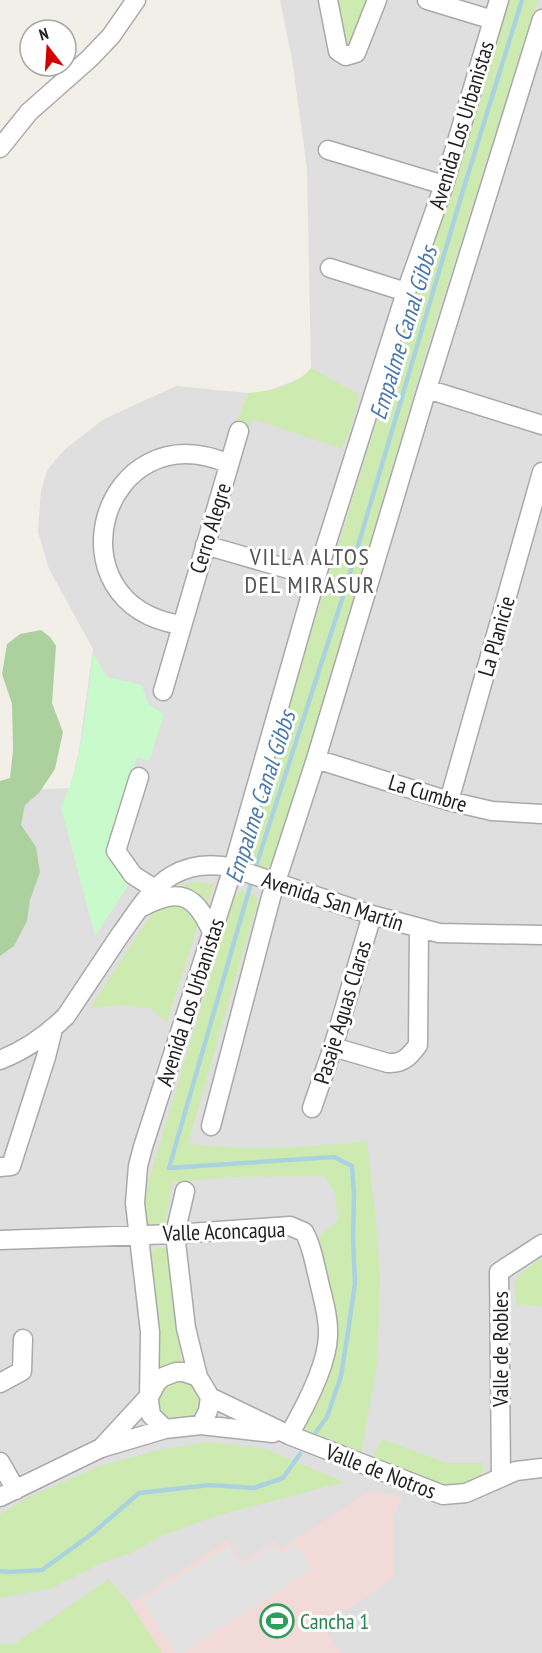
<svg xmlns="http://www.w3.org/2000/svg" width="542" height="1653" font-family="'PT Sans Narrow',sans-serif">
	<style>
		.residential { fill: #e0dfdf }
		.commercial { fill: #f2dad9 }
		.grass { fill: #cdebb0 }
		.forest { fill: #add19e }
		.park { fill: #c8facc }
		.parking { fill: #e2e2e2 }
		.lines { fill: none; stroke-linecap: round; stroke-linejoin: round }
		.stream { stroke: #aad3df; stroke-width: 4.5 }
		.minor-casing { stroke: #a9a9a9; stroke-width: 21 }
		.minor { stroke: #fff; stroke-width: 18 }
		.labels { text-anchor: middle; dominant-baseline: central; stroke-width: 6; stroke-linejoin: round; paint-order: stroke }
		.street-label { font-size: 22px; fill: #222; stroke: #fff }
		.leisure-label { font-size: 22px; fill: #27864d; stroke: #fff; text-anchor: start }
		.water-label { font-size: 24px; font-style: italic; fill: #4a7aab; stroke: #fff }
		.neighbourhood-label { font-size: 24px; letter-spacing: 1.5px; fill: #555; stroke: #fff }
	</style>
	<rect width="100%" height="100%" fill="#f2efe9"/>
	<path class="residential" d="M280,0H542V1653H0V791L70,788L79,751L93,649L49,569L38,532L41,490L48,469L65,449L104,419L176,386L248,393L264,392L305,377L311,368L307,169L292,59Z"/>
	<path class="commercial" d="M369,1491L403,1497L394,1515L393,1578L323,1626L341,1653H162L130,1604L227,1540L242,1562L275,1540L281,1549Z"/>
	<path class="grass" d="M331,0H368L348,55Z
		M506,0H538L426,352L311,747L268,873L244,866L243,856Z
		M311,368L359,394L353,422L342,449L253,419L246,435L233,429L248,393C268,392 298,385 311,368Z
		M194,882L214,884L207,905H204L177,887Z
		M243,891L255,895L258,901L188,1144C246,1151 309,1148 367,1141L376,1220L380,1276L377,1365L361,1456L302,1432C317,1406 329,1387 333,1356L315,1240L338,1220L335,1193L324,1176L231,1177L172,1183L166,1222L160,1230L149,1228C143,1211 145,1199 148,1182L235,894Z
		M184,901L197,917L198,925L167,1022L150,1008L123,1005L90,1008L156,907Z
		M158,1247L167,1249L168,1254L182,1368L158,1374L149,1255L151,1251Z
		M542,1258V1306L516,1305L515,1280L522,1272Z
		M159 1400a20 20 0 1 1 40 0a20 20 0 1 1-40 0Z
		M382,1439L447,1463H484L482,1475C447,1498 407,1473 372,1459Z
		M208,1442L266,1449L344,1482L216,1516L164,1535L131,1553L104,1562L52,1588L0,1598V1514L27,1498L102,1465L159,1450Z
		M109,1579L130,1604L162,1653H0V1644H14Z"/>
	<path class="forest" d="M41,630L50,637L56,646L52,703L63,732L55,769L39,793L25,805L21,825L36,847L40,872L30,900L27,921L14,946L0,956V781L10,778L13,750L12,704L2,674L7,644L20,634Z"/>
	<path class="park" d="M93,653L107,677L142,685L148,704L164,714L149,761L137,757L107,850L130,883L95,936L61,807C84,760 86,704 93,653Z"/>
	<path class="parking" d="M274,1545L280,1554L296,1545L312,1569L182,1653H176L142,1601L228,1546L242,1566Z"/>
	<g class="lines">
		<path class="stream" d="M254,872L345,590L461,197L522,0
			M252,880L169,1168L334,1157L352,1166L354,1194L353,1237L355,1283L348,1332L341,1376L327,1417L316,1432
			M0,1571L8,1572L42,1570L93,1533L139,1493L210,1485L254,1488L283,1478L300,1454"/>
		<defs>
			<path id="minor" d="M328,0L338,51L346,56L356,53L377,0
				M427,0L493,20
				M0,148L29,112L89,59L111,36L136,0
				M328,150L444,185
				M330,268L406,292
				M427,389L542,425
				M205,545L316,577
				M181,625C46,604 102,409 229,464
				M163,691L239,431
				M316,759L449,801L492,811L542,814
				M139,777L116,851L133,875L155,889
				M449,801L542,472
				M142,907C179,887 195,894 212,932
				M333,1047L388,1063C403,1064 410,1056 418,1045L419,929
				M0,1060C25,1050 47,1035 66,1016C84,989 102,962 120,935C135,915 149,890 171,876C190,865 212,863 233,868L372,915L439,933L542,935
				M312,1108L333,1047L372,915
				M211,1126L271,897L316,759L427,389L542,19
				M0,1167L11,1166L46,1057L53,1029
				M185,1191L175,1234L186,1328L198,1377L210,1397L208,1411L201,1425
				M0,1240L175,1234L290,1226L304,1232C312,1245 314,1262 318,1277C322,1296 329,1316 328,1336C327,1366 304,1409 289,1435
				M0,1383L22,1371L23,1339
				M210,1397L289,1435L443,1495L466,1493L516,1471L542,1468
				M165,1429L151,1415L149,1401L150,1332L135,1203L138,1166L143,1147L233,868L316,577L406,292L444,185L499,0
				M102,1447L150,1395L157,1382L163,1377L176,1372H184L198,1377
				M0,1462L16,1490
				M501,1477L499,1272L542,1244
				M0,1497L101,1448L165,1429L201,1425L273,1433"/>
		</defs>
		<use href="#minor" class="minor-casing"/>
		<use href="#minor" class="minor"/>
	</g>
	<defs>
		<symbol id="stadium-ring" viewBox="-11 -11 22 22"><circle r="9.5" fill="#fff" stroke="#2e9e5b" stroke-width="1.5"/><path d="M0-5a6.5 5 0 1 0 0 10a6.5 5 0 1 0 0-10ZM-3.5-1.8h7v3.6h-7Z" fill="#2e9e5b"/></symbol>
	</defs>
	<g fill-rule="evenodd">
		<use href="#stadium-ring" x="258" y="1602" width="38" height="38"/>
	</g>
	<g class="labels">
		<g class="street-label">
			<text transform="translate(461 125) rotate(-73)">Avenida Los Urbanistas</text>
			<text transform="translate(210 528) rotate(-73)">Cerro Alegre</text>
			<text transform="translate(496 636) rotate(-74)">La Planicie</text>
			<text transform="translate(428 793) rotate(17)">La Cumbre</text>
			<text transform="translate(333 901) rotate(18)">Avenida San Martín</text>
			<text transform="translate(190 1002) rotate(-72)">Avenida Los Urbanistas</text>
			<text transform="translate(342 1012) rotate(-73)">Pasaje Aguas Claras</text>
			<text transform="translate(224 1231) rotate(-2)">Valle Aconcagua</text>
			<text transform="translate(500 1349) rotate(-90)">Valle de Robles</text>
			<text transform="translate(381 1471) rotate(21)">Valle de Notros</text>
		</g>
		<g class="leisure-label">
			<text x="300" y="1621">Cancha 1</text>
		</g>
		<g class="water-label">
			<text transform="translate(403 333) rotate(-73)">Empalme Canal Gibbs</text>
			<text transform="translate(260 797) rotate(-72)">Empalme Canal Gibbs</text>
		</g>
		<g class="neighbourhood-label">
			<text x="310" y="556">VILLA ALTOS<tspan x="310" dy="28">DEL MIRASUR</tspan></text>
		</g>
	</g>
	<g transform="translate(48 48) rotate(343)"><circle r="28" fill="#ffffff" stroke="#a7a7a7" stroke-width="1.5"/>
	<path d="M0-4.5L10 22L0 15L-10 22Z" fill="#d40000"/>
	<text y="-9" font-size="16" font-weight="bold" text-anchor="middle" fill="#222222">N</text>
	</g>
</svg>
